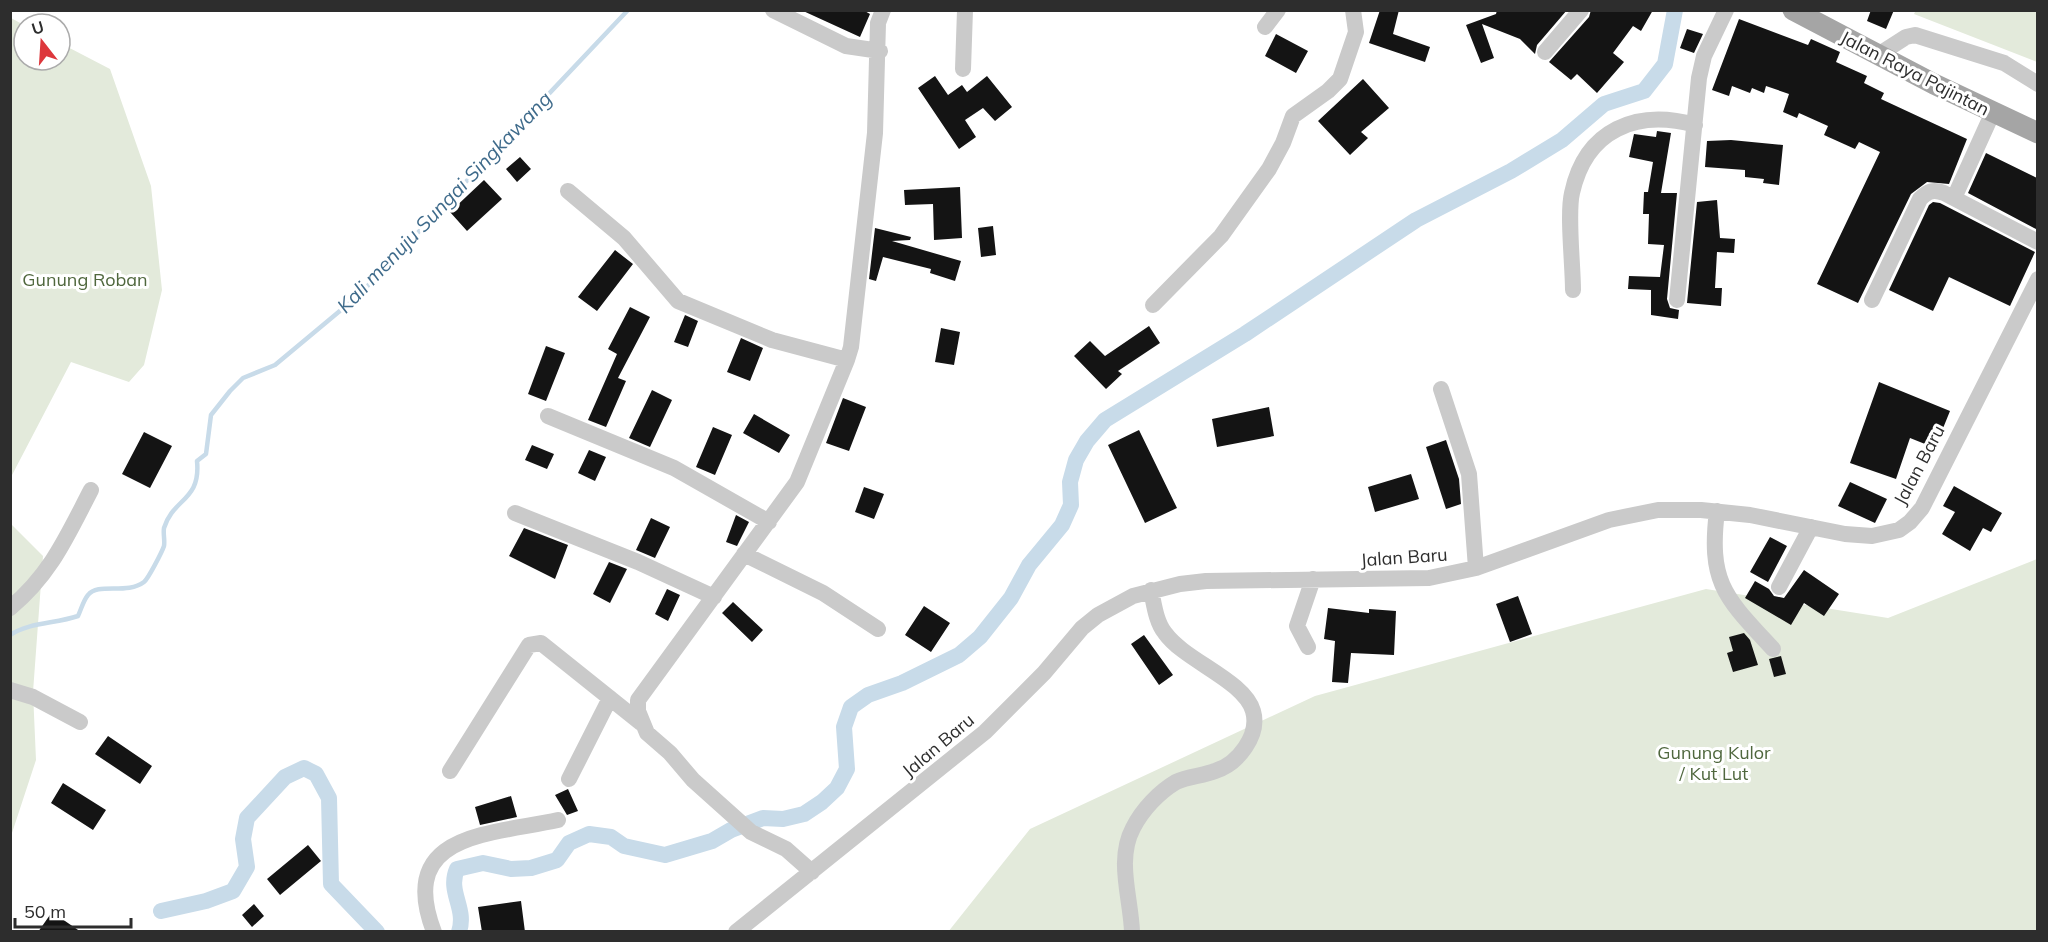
<svg xmlns="http://www.w3.org/2000/svg" width="2048" height="942" font-family="Mulish,sans-serif">
	<style>
		.green { fill: #e3eadb }
		.lines { fill: none; stroke-linecap: round; stroke-linejoin: round }
		.stream { stroke: #c8dbe9; stroke-width: 4.5 }
		.canal { stroke: #c8dbe9; stroke-width: 16 }
		.building { fill: #141414 }
		.minor { stroke: #cacaca; stroke-width: 16 }
		.major { stroke: #a5a5a5; stroke-width: 21 }
		.labels { text-anchor: middle; dominant-baseline: central; stroke-width: 6; stroke-linejoin: round; paint-order: stroke }
		.street-label { font-size: 18px; fill: #2d2d2d; stroke: #fff }
		.park-label { font-size: 18px; fill: #4f673d; stroke: #fff }
		.water-label { font-size: 20px; font-style: italic; fill: #3f6b8b; stroke: #fff }
	</style>
	<rect width="100%" height="100%" fill="#fff"/>
	<path class="green" d="M1916,10L2037,11V62L1914,14Z
		M11,18L24,25V60H60V43L110,69L151,186L162,290L144,365L129,382L71,362L11,477Z
		M11,524L43,556L33,692L36,760L11,836Z
		M2037,559V931L948,932L1030,829L1315,696L1706,589L1888,618Z"/>
	<g class="lines">
		<path class="stream" d="M10,635C30,622 55,624 78,616C81,610 83,601 88,595C98,582 127,595 144,582C148,579 162,552 164,546C165,540 163,534 164,528C173,498 201,501 197,461L206,454L211,415L230,391L243,378L275,365L359,295L628,10"/>
		<path class="canal" d="M161,911L206,901L233,891L247,867L243,839L247,818L285,777L304,768L316,774L329,798L331,884L377,932
			M459,932C467,908 447,892 457,869L483,863L511,869L531,868L557,860L569,843L589,834L611,837L624,846L665,855L712,841L731,830L763,818L783,819L804,814L822,802L837,788L847,769L844,727L851,707L868,695L902,683L959,655L980,637L1011,598L1029,565L1062,525L1071,505L1070,482L1076,460L1087,441L1105,420L1245,334L1416,220L1511,171L1562,140L1604,104L1644,91L1665,64L1675,10"/>
	</g>
	<path class="building" d="M801,10H863L870,14L860,37Z
		M1380,10H1399L1393,34L1430,47L1425,62L1369,43Z
		M1497,10H1567L1537,45L1535,54L1520,39L1482,24L1494,58L1481,63L1466,25L1496,14Z
		M1591,10H1653L1641,31L1633,26L1613,53L1624,62L1597,93L1577,74L1571,80L1549,62L1589,17Z
		M1871,10H1894L1886,29L1867,21Z
		M1739,19L1808,45L1811,39L1840,52L1836,62L1867,76L1864,83L1884,93L1881,99L1967,139L1949,184L1927,182L1911,194L1858,303L1817,284L1880,152L1859,142L1855,149L1824,135L1828,126L1799,113L1797,118L1783,112L1789,94L1766,86L1764,93L1752,88L1750,93L1732,86L1729,96L1712,90Z
		M1687,29L1703,34L1694,53L1680,48Z
		M1276,34L1308,51L1296,73L1265,56Z
		M935,76L948,95L962,85L967,92L987,76L1012,107L995,121L983,108L965,120L976,137L959,149L918,88Z
		M1363,79L1389,108L1361,132L1368,138L1350,155L1318,121Z
		M1657,131L1671,133L1661,193H1677L1667,299L1670,308L1679,310L1678,319L1651,315V290L1628,289L1629,276L1660,277L1664,245L1648,244L1649,214H1643L1644,192H1648L1653,162L1629,157L1634,134L1656,137Z
		M1731,140L1783,145L1779,185L1763,183L1764,179L1745,177V170L1705,167L1707,141Z
		M1986,153L2037,178L2036,229L1968,193Z
		M520,157L531,169L517,182L506,169Z
		M484,180L502,199L467,231L450,212Z
		M960,187L962,238L934,240L933,204L905,205L904,190Z
		M1717,200L1720,238L1735,239L1734,253L1717,252L1715,288H1722L1721,306L1687,303L1697,202Z
		M1933,202L1940,203L2035,252L2010,306L1949,277L1933,311L1889,290L1929,205Z
		M993,226L996,255L981,257L978,228Z
		M875,228L911,237L910,240L892,241L961,261L955,281L930,273L931,269L883,257L876,281L869,279Z
		M615,250L633,264L597,311L578,297Z
		M630,307L650,317L618,378L626,381L606,427L588,420L617,354L608,349Z
		M685,315L698,321L688,347L674,342Z
		M1149,326L1160,343L1118,371L1122,374L1106,389L1074,356L1090,341L1105,356Z
		M941,328L960,332L954,365L935,362Z
		M741,338L763,348L750,381L727,372Z
		M546,346L565,353L546,401L528,394Z
		M1879,382L1950,411L1935,448L1910,438L1896,479L1850,463Z
		M652,390L672,400L650,447L629,438Z
		M843,398L866,407L849,451L826,443Z
		M1269,407L1274,436L1217,447L1212,419Z
		M754,414L790,435L779,453L743,433Z
		M713,427L732,435L715,475L696,467Z
		M1139,430L1177,508L1145,523L1108,445Z
		M144,432L172,446L150,488L122,474Z
		M1446,440L1459,479L1461,504L1446,509L1426,447Z
		M532,445L554,454L547,469L525,460Z
		M589,450L606,457L595,481L578,473Z
		M1411,474L1419,499L1375,512L1368,487Z
		M1850,482L1887,499L1875,523L1838,506Z
		M1954,486L2002,513L1991,532L1983,528L1970,551L1942,534L1955,512L1943,506Z
		M864,487L884,494L874,519L855,512Z
		M736,515L749,522L737,546L726,542Z
		M651,518L670,527L655,558L636,550Z
		M524,528L568,545L555,579L509,556Z
		M1770,537L1787,546L1768,582L1750,572Z
		M609,562L627,569L610,603L593,594Z
		M1804,570L1839,594L1824,616L1804,603L1791,625L1745,598L1755,581L1769,589L1774,596L1784,598Z
		M667,589L680,595L668,621L655,614Z
		M1518,596L1532,634L1510,642L1496,604Z
		M733,602L763,630L752,642L722,613Z
		M924,606L950,623L931,652L905,635Z
		M1328,608L1369,613V609L1396,611L1394,655L1351,653L1348,683L1332,682L1335,641L1324,639Z
		M1744,633L1750,640L1758,665L1733,672L1727,653L1733,651L1729,637Z
		M1144,635L1173,675L1159,685L1131,644Z
		M1781,656L1786,674L1774,677L1769,659Z
		M108,736L152,766L140,784L95,754Z
		M63,783L106,810L93,830L51,803Z
		M568,789L578,811L567,815L555,795Z
		M511,796L517,817L480,825L475,807Z
		M308,845L321,861L280,895L267,879Z
		M521,901L525,932H482L478,907Z
		M254,904L264,916L252,927L242,915Z
		M52,912L81,932H38Z"/>
	<g class="lines">
		<path class="minor" d="M773,10L846,46L880,51
			M1265,27L1278,10
			M1545,52L1581,10
			M1878,55L1906,37L1915,35L2004,63L2038,84
			M963,69L965,10
			M568,191L624,238L678,301L772,340L847,360
			M1954,198L1993,112
			M1573,290C1573,265 1567,214 1572,193C1586,129 1637,109 1695,125
			M1677,300L1699,78L1704,56L1726,10
			M1872,300L1920,199C1928,191 1933,189 1944,193L2038,242
			M1153,305L1221,236L1269,169L1283,143L1293,116L1328,91L1340,79L1356,32L1353,10
			M1441,389L1469,474L1476,568
			M548,416L674,468L769,522
			M1717,511C1708,584 1726,598 1773,649
			M515,513L638,562L714,597
			M744,554L823,593L878,629
			M1779,587L1811,527
			M10,608C51,574 67,536 91,490
			M1308,647L1297,626L1313,579
			M10,690L33,697L80,722
			M450,771L529,645L541,643L641,723
			M569,779L610,698
			M812,872L786,849L751,832L693,780L670,753L647,733L638,711V700L797,482L847,360L851,347L875,133L878,23L883,10
			M434,932C396,833 489,835 558,820
			M736,932L985,732L1044,673L1082,628L1098,615L1133,596L1180,584L1206,581L1429,578L1476,568L1609,520L1658,510H1701L1750,515L1845,534L1872,536L1899,530L1910,522L1922,508L2038,279
			M1132,932C1131,898 1116,860 1133,828C1142,810 1159,792 1176,782C1188,776 1203,776 1215,771C1238,764 1260,735 1253,711C1244,680 1185,661 1165,633C1156,622 1154,604 1151,590"/>
		<path class="major" d="M1793,10L1934,84L2038,133"/>
	</g>
	<g class="labels">
		<g class="street-label">
			<text transform="translate(1915 73) rotate(27)">Jalan Raya Pajintan</text>
			<text transform="translate(1919 465) rotate(-62)">Jalan Baru</text>
			<text transform="translate(1404 557) rotate(-4)">Jalan Baru</text>
			<text transform="translate(938 745) rotate(-40)">Jalan Baru</text>
		</g>
		<g class="park-label">
			<text x="85" y="279">Gunung Roban</text>
			<text x="1714" y="752">Gunung Kulor<tspan x="1714" dy="21">/ Kut Lut</tspan></text>
		</g>
		<g class="water-label">
			<text transform="translate(444 202) rotate(-46)">Kali menuju Sungai Singkawang</text>
		</g>
	</g>
	<rect width="2048" height="942" fill="none" stroke="#2d2d2d" stroke-width="24"/>
	<g transform="translate(42 42) rotate(343)"><circle r="28" fill="#ffffff" stroke="#ababab" stroke-width="1.5"/>
	<path d="M0-4.5L10 22L0 15L-10 22Z" fill="#dd373c"/>
	<text y="-9" font-size="16" font-weight="bold" text-anchor="middle" fill="#2d2d2d">U</text>
	</g>
	<path d="M15 918v9h116v-9" fill="none" stroke="#2d2d2d" stroke-width="3"/>
	<text x="24" y="918" font-size="18" fill="#2d2d2d" stroke="#ffffff" stroke-width="4.5" paint-order="stroke">50 m</text>
</svg>
